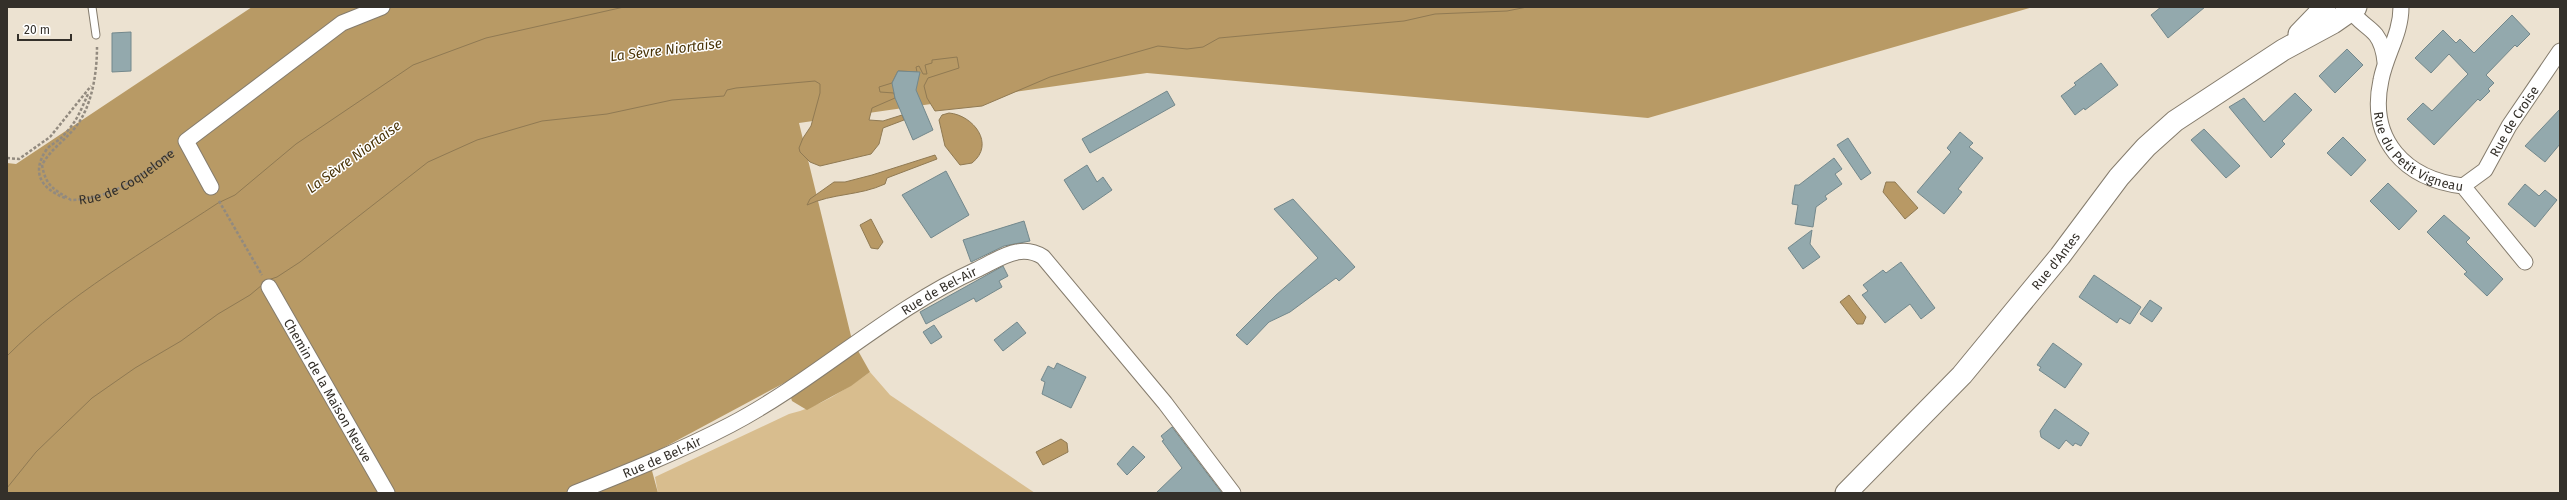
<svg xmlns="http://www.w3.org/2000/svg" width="2567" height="500" font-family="'Fira Sans',sans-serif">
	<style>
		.green { fill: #d8bd8e }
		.forest { fill: #b89a65 }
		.water { fill: #b89965; stroke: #907a53 }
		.building { fill: #93a9ad; stroke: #73888c }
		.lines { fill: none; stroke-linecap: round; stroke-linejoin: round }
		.lane-casing { stroke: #857c6d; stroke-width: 9 }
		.street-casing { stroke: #857c6d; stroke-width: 17 }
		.secondary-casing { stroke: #857c6d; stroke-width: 23 }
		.path { stroke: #928a7f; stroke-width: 2.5; stroke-dasharray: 3 2; stroke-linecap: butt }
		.lane { stroke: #fff; stroke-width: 7 }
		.street { stroke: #fff; stroke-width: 15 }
		.secondary { stroke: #fff; stroke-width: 21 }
		.labels { text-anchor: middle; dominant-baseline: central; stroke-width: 3; stroke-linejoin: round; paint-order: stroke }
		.street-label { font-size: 13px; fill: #34302a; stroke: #fff }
		.water-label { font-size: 14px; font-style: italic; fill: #493306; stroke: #fff }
	</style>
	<rect width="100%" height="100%" fill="#ece2d1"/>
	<path class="green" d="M870,372L890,395L1035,493H658L655,477L789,414C819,407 845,390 870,372Z"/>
	<path class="forest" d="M252,7H2033L1648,118L1147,73L799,123L852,340L870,372L851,386L807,410L792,401L786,382L648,456L658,493H7V163L16,164Z"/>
	<path class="water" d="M624,7H1527L1507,11L1435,14L1404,21L1219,38L1203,47L1187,49L1158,46L1050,77L982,106L935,111L927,98L924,86L928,78L959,68L957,57L932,60V63L925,65L927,74H923L919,66L916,67L917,72L898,71L892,83L879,87L880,92L894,93L895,98L872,108L869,120L883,121L902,115L904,120L883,128L879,144L871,154L820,166L810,162L800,152L799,148L803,138L811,126L820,93V84L815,81L736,88L727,90L724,96L672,100L607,114L542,121L477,140L428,162L300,262L277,277L268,280L250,295L218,314L181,341L135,368L92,398L36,452L7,488V356C66,296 147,250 218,203L235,195L296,144L413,65L486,38Z
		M949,113C973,115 996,144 972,163L960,165L945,146L939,120L942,115Z
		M935,155L937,159L887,178L885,184C859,196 833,193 807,205L810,199L834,182H845L872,175Z
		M1886,182H1895L1918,208L1905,219L1883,192Z
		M871,219L883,242L878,249L871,248L860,225Z
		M1849,295L1866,317L1863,324H1857L1840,302Z
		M1061,439L1067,443L1068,452L1043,465L1036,452Z"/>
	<path class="building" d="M2161,7H2205L2168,38L2151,15Z
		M2512,15L2530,34L2517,47L2515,45L2486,75L2494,83L2488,89L2490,91L2480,101L2478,99L2434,145L2407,119L2423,103L2432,111L2468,74L2449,54L2431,73L2415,58L2443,30L2456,43L2460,39L2474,53Z
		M131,32V71L112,72V33Z
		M2347,49L2363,65L2335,93L2319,76Z
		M2101,63L2118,85L2085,110L2084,108L2075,115L2061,96L2076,85L2074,83Z
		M898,71L920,72L916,90L933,130L913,140L895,98L892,83Z
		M1167,91L1175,105L1090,153L1082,139Z
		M2295,93L2312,110L2282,141L2285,144L2271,158L2229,107L2244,98L2264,122Z
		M2560,109V144L2545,162L2525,146Z
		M2204,129L2240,166L2226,178L2191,140Z
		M1960,132L1973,143L1969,147L1983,158L1958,189L1962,192L1944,214L1917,192L1951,152L1947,148Z
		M2343,137L2366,160L2351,176L2327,153Z
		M1848,138L1871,173L1861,180L1837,145Z
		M1834,158L1842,169L1835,174L1842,184L1825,196L1827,199L1816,207L1813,227L1795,224L1798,205L1792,204L1795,185H1799Z
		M1087,165L1097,182L1103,177L1112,190L1083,210L1064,180Z
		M946,171L969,215L931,238L902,195Z
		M2388,183L2417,211L2399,230L2370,201Z
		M2525,184L2539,196L2545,190L2557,200L2535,227L2508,204Z
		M1293,199L1355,267L1339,281L1336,278L1290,312L1269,322L1247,345L1236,335L1276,295L1318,258L1274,209Z
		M2444,215L2470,238L2466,242L2503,279L2487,296L2464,274L2467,272L2427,232Z
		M1024,221L1030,241L1004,246L971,262L963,240Z
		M1812,230L1810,244L1820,257L1803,269L1788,248Z
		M1901,262L1935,308L1921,319L1910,304L1885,323L1862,295L1868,291L1863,285L1883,270L1886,273Z
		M1003,266L1008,276L999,281L1002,287L976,302L974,298L926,324L920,312Z
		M2094,275L2141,307L2130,324L2120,318L2117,323L2079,297Z
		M2150,300L2162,308L2152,322L2140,314Z
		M1017,322L1026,333L1003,351L994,340Z
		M934,325L942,337L931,344L923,332Z
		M2053,343L2082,364L2065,388L2039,370L2041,367L2037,365Z
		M1057,363L1086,377L1071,408L1042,394L1045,382L1041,380L1048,366L1054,369Z
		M2055,409L2089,433L2081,446L2075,443L2073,446L2066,440L2059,449L2041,437L2040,431Z
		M1172,427L1222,493H1156L1182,468L1162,441L1164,440L1161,436Z
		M1133,446L1145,457L1127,475L1117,464Z"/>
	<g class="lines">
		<defs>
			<path id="lane" d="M92,7L96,35"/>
			<g id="street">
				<path d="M2351,7C2354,20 2368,25 2376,35C2382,43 2384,52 2385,62"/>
				<path id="s2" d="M2401,7C2401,34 2386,54 2381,80C2368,140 2405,179 2463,186L2525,262"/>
				<path id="s3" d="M2463,186L2485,170L2509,126L2560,51"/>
				<path d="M211,187L186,141L342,23L382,7"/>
				<path id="s4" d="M269,287L387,493"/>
				<path id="s5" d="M575,493C628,472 680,451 730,425C816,380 888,310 976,270C989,264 1004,254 1017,252C1027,250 1035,252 1043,257L1165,403L1233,493"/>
			</g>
			<g id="secondary">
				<path d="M2299,34L2325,7"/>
				<path id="s6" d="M1846,493L1962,375L2060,256L2119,177L2146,147L2175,121L2283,50L2333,23L2356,7"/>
			</g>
		</defs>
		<use href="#lane" class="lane-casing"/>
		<use href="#street" class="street-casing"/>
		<use href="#secondary" class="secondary-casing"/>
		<g class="path">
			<path id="s1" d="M97,47C97,73 92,108 74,129C63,142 50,150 42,165C46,187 54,189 71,200C114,199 142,175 174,150"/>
			<path d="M7,158L19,159L50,137L91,86"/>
			<path d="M65,198C42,189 30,173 47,149C50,145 57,142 61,138C66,133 71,127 75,121C80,113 84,103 88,94"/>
			<path d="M219,201L262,275"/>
		</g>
		<use href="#lane" class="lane"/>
		<use href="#street" class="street"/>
		<use href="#secondary" class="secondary"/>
	</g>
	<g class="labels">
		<g class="street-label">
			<text stroke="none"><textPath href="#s3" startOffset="84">Rue de Croise</textPath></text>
			<text stroke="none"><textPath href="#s2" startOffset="169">Rue du Petit Vigneau</textPath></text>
			<text stroke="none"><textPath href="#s1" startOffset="244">Rue de Coquelone</textPath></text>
			<text stroke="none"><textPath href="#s6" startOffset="313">Rue d'Antes</textPath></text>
			<text stroke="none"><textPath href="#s5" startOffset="418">Rue de Bel-Air</textPath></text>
			<text stroke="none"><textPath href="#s4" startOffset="119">Chemin de la Maison Neuve</textPath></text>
			<text stroke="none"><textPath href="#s5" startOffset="94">Rue de Bel-Air</textPath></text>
		</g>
		<g class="water-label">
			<text transform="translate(666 50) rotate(-7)">La Sèvre Niortaise</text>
			<text transform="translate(354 157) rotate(-36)">La Sèvre Niortaise</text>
		</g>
	</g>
	<rect width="2567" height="500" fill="none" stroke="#34302a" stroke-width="16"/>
	<path d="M18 34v6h53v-6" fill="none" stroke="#34302a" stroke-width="2"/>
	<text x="24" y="34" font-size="12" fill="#34302a" stroke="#ffffff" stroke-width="3" paint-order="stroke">20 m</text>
</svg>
